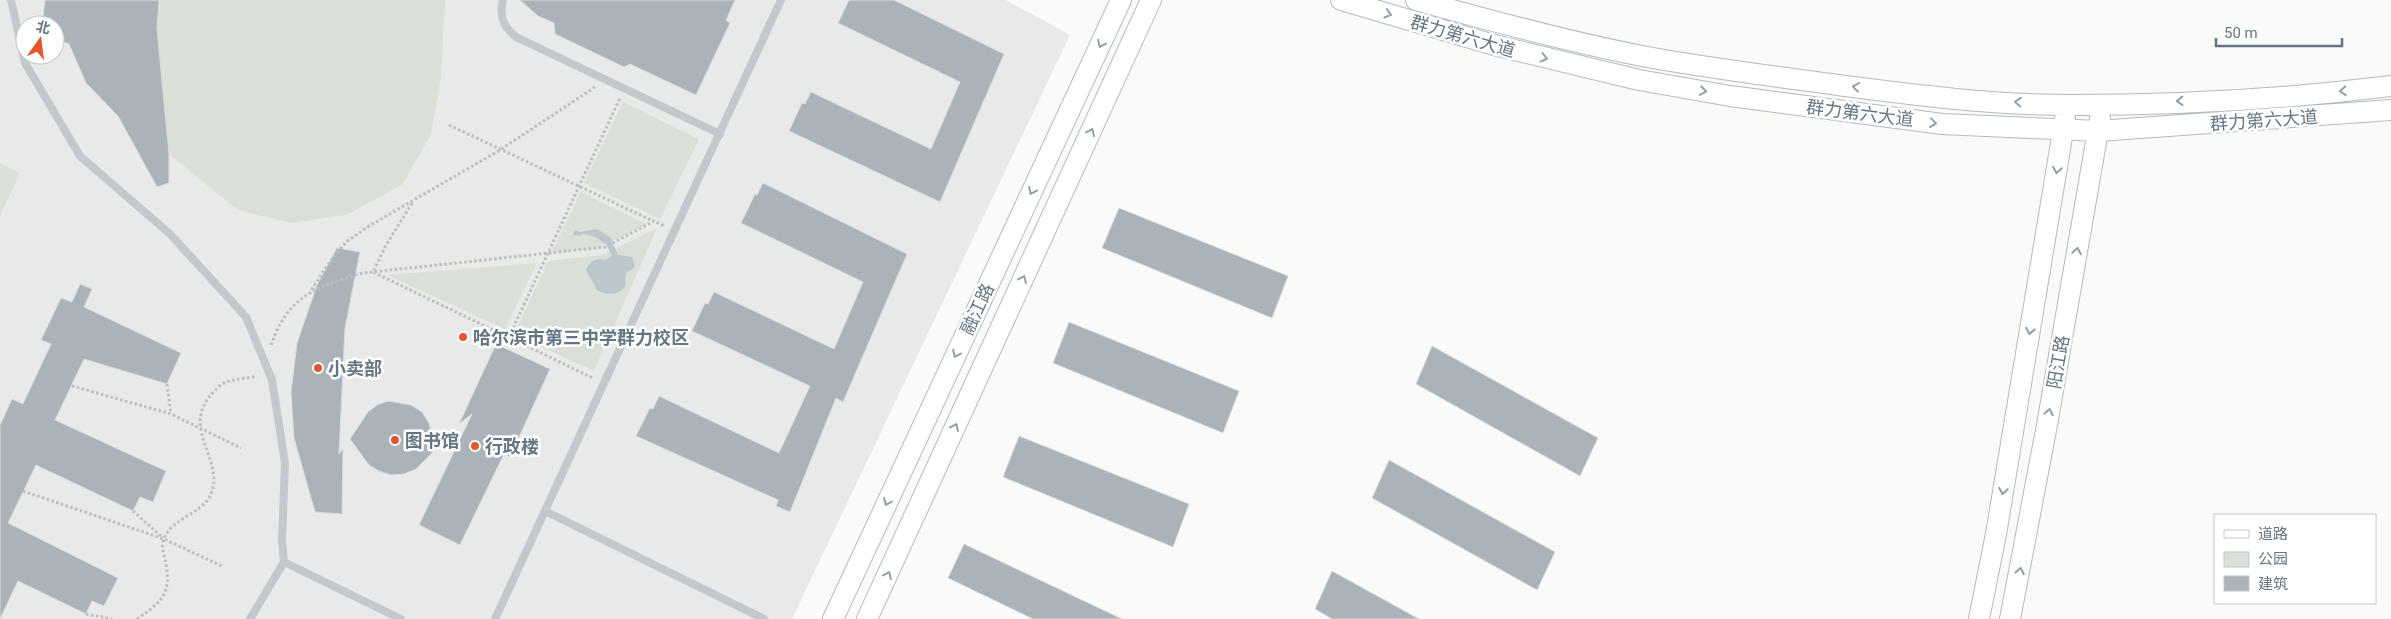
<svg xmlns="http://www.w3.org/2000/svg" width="2391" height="619" font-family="Roboto,'Noto Sans SC',sans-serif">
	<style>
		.built { fill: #e8e9e9; fill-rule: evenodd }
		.green { fill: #dadfd7 }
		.water { fill: #bbc7cb }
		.building { fill: #aab3b9; stroke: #dcdcda }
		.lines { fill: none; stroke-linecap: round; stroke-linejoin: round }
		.secondary-casing { stroke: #b3babf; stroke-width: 22 }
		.path { stroke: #bbbfc2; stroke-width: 3; stroke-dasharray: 2.5 2.5; stroke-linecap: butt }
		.lane { stroke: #c3c8cc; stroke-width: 8 }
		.secondary { stroke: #fff; stroke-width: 20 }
		.oneway { stroke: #939fa8 }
		.poi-dot { fill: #e4572e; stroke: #fff; stroke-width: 2 }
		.labels { text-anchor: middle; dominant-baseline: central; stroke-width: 5; stroke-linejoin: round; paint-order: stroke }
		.street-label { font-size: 18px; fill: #657683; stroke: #fff }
		.poi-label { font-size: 18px; font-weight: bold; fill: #657683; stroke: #fff; text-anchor: start }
	</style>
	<rect width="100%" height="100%" fill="#fafaf8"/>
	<path class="built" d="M0,0H1006L1070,35L792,619H0ZM25,25H55V55H25Z"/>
	<path class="green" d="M159,0H445L441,77L431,134L402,185L346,215L291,223L238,210L169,154L157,29Z
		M623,102L699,139L660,219L584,183Z
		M0,163L20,173L0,216Z
		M581,192L646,224L598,248L551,253Z
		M657,228L594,371L514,334L548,261L602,255Z
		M537,263L505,329L387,275Z"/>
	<path class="water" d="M597,229L610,237L618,255L632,257L635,267L626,273L625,287C617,296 607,295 597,290L586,270C589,262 596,257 605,260L612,256L606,244L595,237L584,234L579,236L573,235L575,230L580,232Z"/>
	<path class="building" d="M45,0H159L157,29L169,154V183L157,187L118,116L86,83L69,44L55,39V25H42Z
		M520,0H735L726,20L730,23L696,95L630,64L624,67L555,34L554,23L538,16Z
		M849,0H894L1004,54L940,202L789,131L802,103L805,104L811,92L931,149L960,82L838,23Z
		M763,183L907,254L843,402L836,398L790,512L776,506L778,500L636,436L650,408L653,409L659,396L779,453L810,386L692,331L705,303L708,304L714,292L834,349L863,282L741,223L755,194L757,195Z
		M1119,208L1288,276L1272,318L1102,248Z
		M337,248L360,252L345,328L339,454L343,449L342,514L315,512L294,438L291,392L297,343L317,285Z
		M80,284L92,289L84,307L181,353L167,384L84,359L55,420L166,471L153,502L140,497L133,511L36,465L8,523L118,578L104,606L92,601L86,614L18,581L0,619V425L12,399L23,404L51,344L41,340L61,298L72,302Z
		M1069,322L1239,391L1223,433L1053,363Z
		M496,344L550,369L510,457L504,454L460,545L419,525L472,414L459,424Z
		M1432,346L1598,438L1580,476L1416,384Z
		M388,401L411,405L422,412L429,423L431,432L447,438L416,469L404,474L391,475L379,471L369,465L350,439L368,412L377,405Z
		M1019,436L1189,504L1173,547L1003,477Z
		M1389,460L1555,552L1537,590L1372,498Z
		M964,544L1122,619H1033L948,578Z
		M1332,571L1419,619H1332L1315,609Z"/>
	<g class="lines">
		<defs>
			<path id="secondary" d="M1341,0L1494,45L1639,80L1730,96L1942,124L2098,131L2391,110
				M1416,0C1491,21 1565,41 1642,56C1706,68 1772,76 1838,85C1914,95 1993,105 2070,105C2175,105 2287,99 2391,86
				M833,619L1121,0
				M867,619L1151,0
				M1979,619L1996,534L2065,119
				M2010,619L2047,425L2100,119"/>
		</defs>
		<use href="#secondary" class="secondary-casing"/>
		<path class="path" d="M449,125L653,221
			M412,203L385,247L373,272L593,378
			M309,294L326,267L346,242L369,226L500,150L595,87
			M509,337L620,98
			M271,345C289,295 316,287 363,273L605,247L654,221L664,226
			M167,384L171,414
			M72,386L171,414L241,448
			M23,491L164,539L224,567
			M133,511L162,537
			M86,614L112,619
			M137,619C160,603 172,595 166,564C165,557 161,549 163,541C170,518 203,514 211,494C225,461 182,430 210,396C214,392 219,385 224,383C234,378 247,379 257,376"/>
		<path class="lane" d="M11,0L25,63L80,156L170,234L246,317L272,380L285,463L282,541L284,562L250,619
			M503,0C499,16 503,27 516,37L720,134
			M545,511L764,619
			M284,562L401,619
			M495,619L781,0"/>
		<use href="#secondary" class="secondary"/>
	</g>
	<defs><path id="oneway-chevron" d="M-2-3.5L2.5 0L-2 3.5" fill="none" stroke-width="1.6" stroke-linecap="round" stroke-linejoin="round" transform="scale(1.25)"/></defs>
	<g class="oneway">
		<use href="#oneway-chevron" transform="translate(1388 14) rotate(16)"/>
		<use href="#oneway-chevron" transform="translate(1101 44) rotate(115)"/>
		<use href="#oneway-chevron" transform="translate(1544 58) rotate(14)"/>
		<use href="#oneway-chevron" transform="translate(1856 87) rotate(-173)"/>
		<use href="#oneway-chevron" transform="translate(1703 91) rotate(10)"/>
		<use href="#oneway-chevron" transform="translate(2343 91) rotate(175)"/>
		<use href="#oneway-chevron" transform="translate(2180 101) rotate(178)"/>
		<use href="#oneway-chevron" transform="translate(2018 102) rotate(-176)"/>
		<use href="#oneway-chevron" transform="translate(1933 123) rotate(7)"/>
		<use href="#oneway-chevron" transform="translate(1091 132) rotate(-65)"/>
		<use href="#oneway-chevron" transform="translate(2057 170) rotate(99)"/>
		<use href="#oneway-chevron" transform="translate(1032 191) rotate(115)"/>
		<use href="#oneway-chevron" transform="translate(2077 251) rotate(-80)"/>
		<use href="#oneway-chevron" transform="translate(1023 279) rotate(-65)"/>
		<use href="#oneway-chevron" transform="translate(2030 331) rotate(99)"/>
		<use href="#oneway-chevron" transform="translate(956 354) rotate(115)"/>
		<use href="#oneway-chevron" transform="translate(2049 412) rotate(-80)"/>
		<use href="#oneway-chevron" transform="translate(955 427) rotate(-65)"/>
		<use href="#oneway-chevron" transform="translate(2003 491) rotate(100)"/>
		<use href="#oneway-chevron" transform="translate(887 502) rotate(115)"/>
		<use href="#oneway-chevron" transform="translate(2020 571) rotate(-80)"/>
		<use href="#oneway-chevron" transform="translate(888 575) rotate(-65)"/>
	</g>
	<g class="poi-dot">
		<circle cx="463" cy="337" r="5"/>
		<circle cx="318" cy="368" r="5"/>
		<circle cx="395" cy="440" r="5"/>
		<circle cx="475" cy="446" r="5"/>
	</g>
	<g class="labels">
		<g class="street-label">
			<text transform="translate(1463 36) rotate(16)">群力第六大道</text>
			<text transform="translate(1860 113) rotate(7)">群力第六大道</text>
			<text transform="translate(2264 120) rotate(-4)">群力第六大道</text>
			<text transform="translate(977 309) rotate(-65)">融江路</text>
			<text transform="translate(2058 362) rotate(-80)">阳江路</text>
		</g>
		<g class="poi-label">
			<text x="473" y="337">哈尔滨市第三中学群力校区</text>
			<text x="328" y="368">小卖部</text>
			<text x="405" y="440">图书馆</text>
			<text x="485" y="446">行政楼</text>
		</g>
	</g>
	<rect x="2214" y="514" width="162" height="90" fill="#ffffff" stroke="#c1c8cd"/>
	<rect x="2224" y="530" width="25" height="8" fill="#ffffff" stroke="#c1c8cd"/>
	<text x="2258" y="539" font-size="15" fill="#657683">道路</text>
	<rect x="2224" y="552" width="25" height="15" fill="#dadfd7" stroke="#c1c8cd"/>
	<text x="2258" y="564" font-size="15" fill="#657683">公园</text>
	<rect x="2224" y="576" width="25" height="15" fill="#aab3b9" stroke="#c1c8cd"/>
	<text x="2258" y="589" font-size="15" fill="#657683">建筑</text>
	<g transform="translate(40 40) rotate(14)"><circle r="24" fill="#ffffff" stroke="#c1c8cd"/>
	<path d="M0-4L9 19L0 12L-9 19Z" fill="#e4572e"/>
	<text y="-8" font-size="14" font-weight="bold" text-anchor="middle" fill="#657683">北</text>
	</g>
	<path d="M2216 38v8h126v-8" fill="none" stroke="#657683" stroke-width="2.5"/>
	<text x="2224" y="38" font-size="15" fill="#657683" stroke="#ffffff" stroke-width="4" paint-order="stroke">50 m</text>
</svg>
